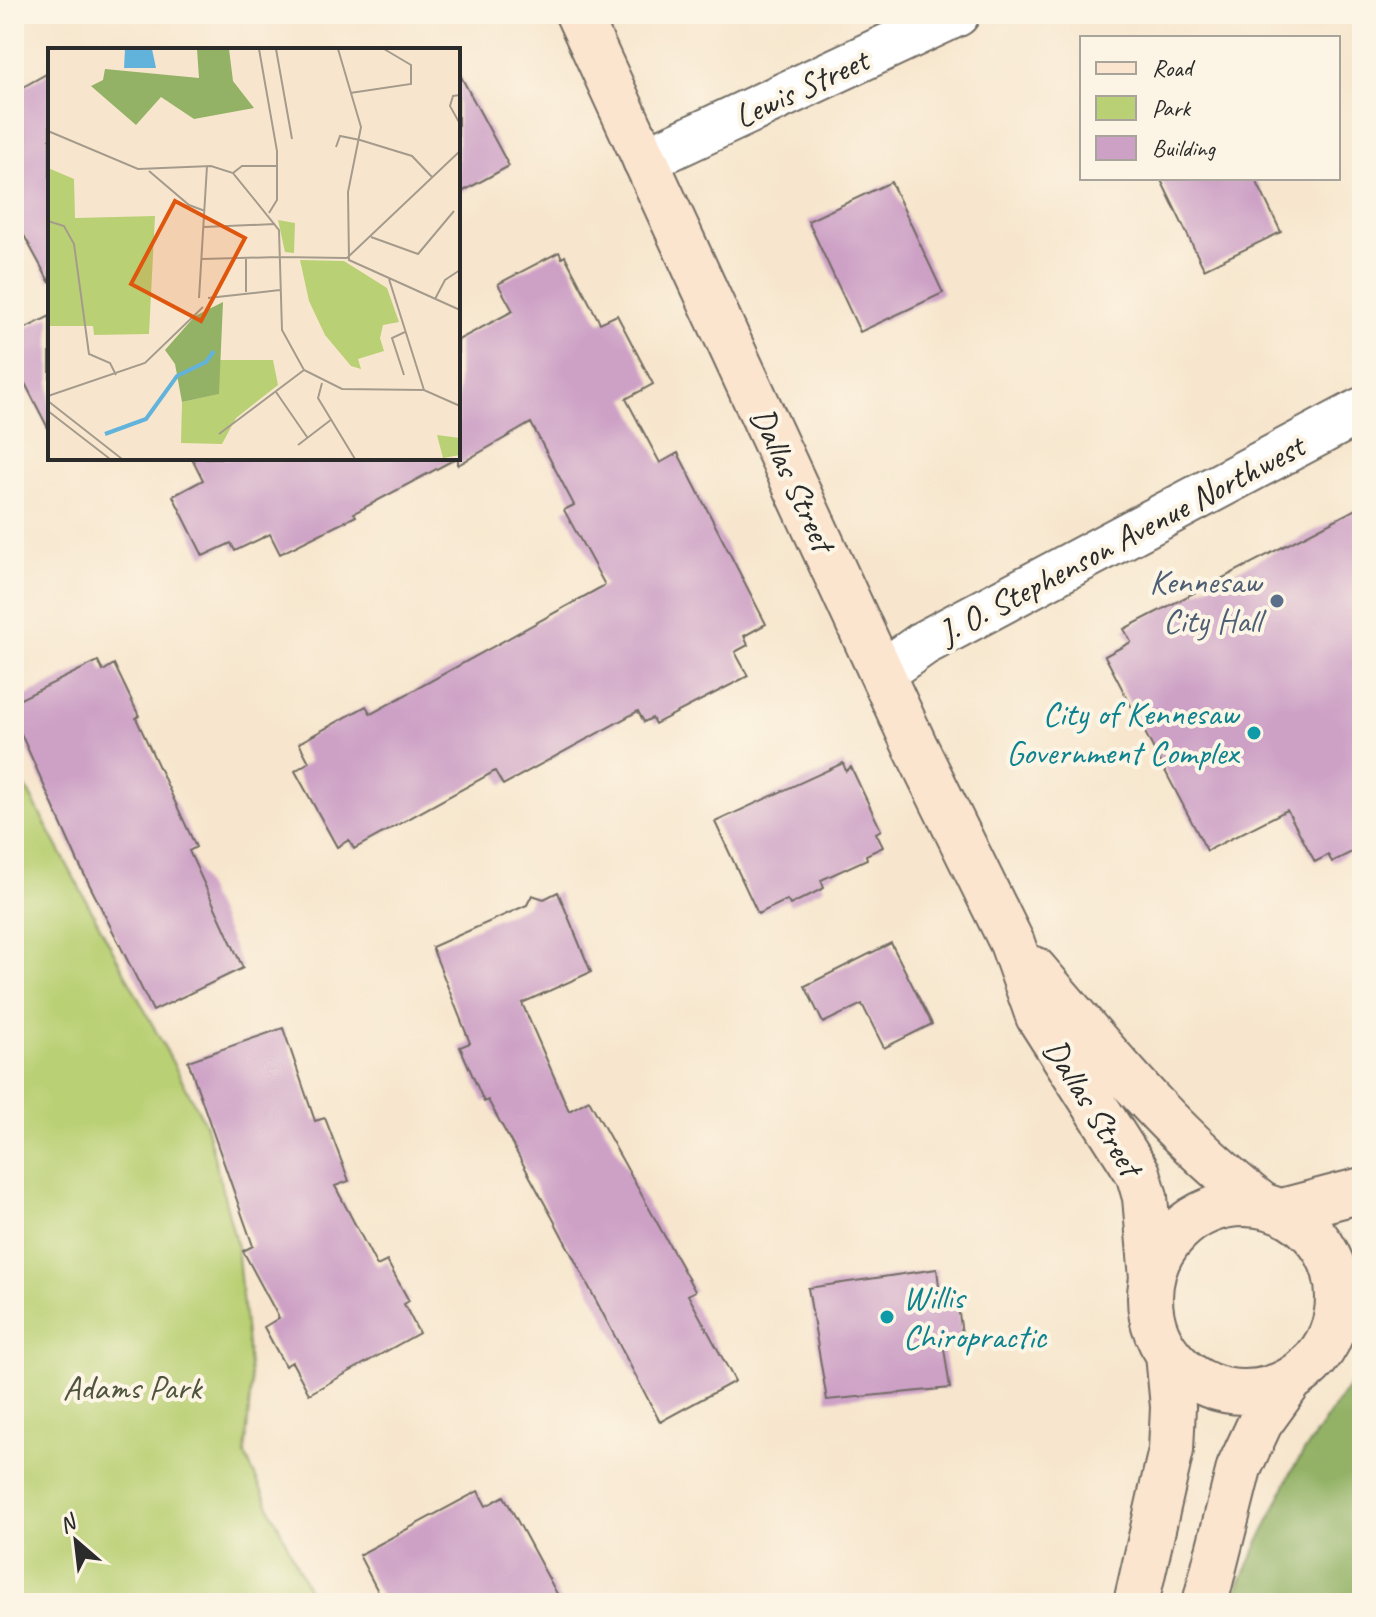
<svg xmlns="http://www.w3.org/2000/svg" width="1376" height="1617" font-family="Caveat,sans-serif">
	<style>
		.green { fill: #bad075; stroke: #727e50; stroke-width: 2 }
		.forest { fill: #93b266; stroke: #5f6e48; stroke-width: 2 }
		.building { fill: #cda1c6 }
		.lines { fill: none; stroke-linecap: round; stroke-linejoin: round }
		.street-casing { stroke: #726c64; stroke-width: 48 }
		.secondary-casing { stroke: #726c64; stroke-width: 48 }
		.street { stroke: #fff; stroke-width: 44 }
		.secondary { stroke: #fce5cf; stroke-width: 44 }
		.service-dot { fill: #5c6f8a; stroke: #fcf5e5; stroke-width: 3 }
		.culture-dot { fill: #0f9aa8; stroke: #fcf5e5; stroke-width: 3 }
		.labels { text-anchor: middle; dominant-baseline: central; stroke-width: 8; stroke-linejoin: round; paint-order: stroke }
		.street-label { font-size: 34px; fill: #2b2b2b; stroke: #fcf5e5 }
		.service-label { font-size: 34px; fill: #4e5e75; stroke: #fcf5e5; text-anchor: end }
		.culture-label { font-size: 34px; fill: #0d838f; stroke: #fcf5e5; text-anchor: end }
		.park-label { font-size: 34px; fill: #4f543e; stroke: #fcf5e5 }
		.inset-river { fill: none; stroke: #61b3dc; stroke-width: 4 }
		.inset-road { fill: none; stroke: #a59b8c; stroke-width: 2 }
		.view { fill: #df570e; fill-opacity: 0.15; stroke: #df570e; stroke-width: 4 }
		.inset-edge { fill: none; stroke: #2b2b2b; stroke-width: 4 }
	</style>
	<rect width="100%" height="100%" fill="#fcf5e5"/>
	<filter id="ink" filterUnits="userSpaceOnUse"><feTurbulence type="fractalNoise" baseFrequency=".0125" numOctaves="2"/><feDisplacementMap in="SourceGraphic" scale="16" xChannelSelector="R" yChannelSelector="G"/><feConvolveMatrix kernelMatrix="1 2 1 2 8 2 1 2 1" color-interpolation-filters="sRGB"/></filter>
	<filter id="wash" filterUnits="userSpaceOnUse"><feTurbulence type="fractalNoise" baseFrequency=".006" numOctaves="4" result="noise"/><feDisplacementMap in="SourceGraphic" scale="32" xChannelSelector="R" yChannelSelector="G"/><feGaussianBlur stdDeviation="1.8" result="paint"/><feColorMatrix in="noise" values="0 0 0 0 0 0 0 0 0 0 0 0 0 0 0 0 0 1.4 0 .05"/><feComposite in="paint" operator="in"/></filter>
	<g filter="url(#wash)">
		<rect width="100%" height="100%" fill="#f7e6cd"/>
		<path class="green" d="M14,765L206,1125L237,1247L251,1385L245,1455L315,1603H14Z"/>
		<path class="forest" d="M1362,1366V1603H1231L1292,1470Z"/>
		<g id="blocks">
			<path class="building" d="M458,71L509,166L458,194Z
				M50,72V283L14,217V92Z
				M1160,178H1255L1281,232L1204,269Z
				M891,182L943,293L860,332L808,221Z
				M559,252L562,258L565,256L600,323L617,315L653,384L626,399L660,463L678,453L766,624L744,636L748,645L735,652L748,676L655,724L652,718L644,722L638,711L503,785L495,771L354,849L349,840L337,847L295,771L309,762L299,743L366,706L371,714L605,585L564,510L574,505L531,423L458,465V340L513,311L498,284Z
				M50,316V432L14,362V334Z
				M192,458H457L354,513L356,516L280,554L270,534L235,551L231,543L203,556L173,496L203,480Z
				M1362,506V847L1332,862L1328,855L1315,862L1287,810L1207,851L1105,656L1131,642L1124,629Z
				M98,661L103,671L114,664L139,716L136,718L196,847L189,851L243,968L153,1011L78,862L14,718V702Z
				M843,763L846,771L851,767L881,830L876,833L883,847L866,855L867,859L821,880L824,888L790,905L787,900L758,914L715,822Z
				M558,892L591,972L522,1003L569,1111L589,1100L695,1291L688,1295L735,1381L660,1422L552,1217L488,1100L484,1102L460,1047L470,1043L432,947L527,905L532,895L544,899Z
				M891,943L932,1024L884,1048L862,1004L823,1023L805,986Z
				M283,1028L315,1121L325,1118L349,1181L335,1186L377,1266L387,1261L409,1301L404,1304L419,1333L309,1394L292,1362L285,1366L264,1327L279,1318L243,1251L253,1246L188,1061Z
				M937,1269L940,1295L956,1293L963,1340L943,1342L950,1388L827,1400L808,1288Z
				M478,1491L486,1506L504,1496L562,1603H384L359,1555Z"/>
		</g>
	</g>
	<g filter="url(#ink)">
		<use href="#blocks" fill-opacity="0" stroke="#726c64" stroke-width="2"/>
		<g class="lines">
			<defs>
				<path id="street" d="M645,160L957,14
					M883,672L924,643L1362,410"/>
				<path id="secondary" d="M578,14L915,746L1012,943L1038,1016L1138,1173L1145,1197L1152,1278
					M1034,969C1106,1053 1174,1137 1262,1205
					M1150 1298a94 94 0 1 1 188 0a94 94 0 1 1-188 0Z
					M1282,1211L1362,1190
					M1136,1603L1171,1450L1173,1407L1168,1354
					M1205,1603L1239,1468L1260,1423L1291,1380"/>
			</defs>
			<use href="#street" class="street-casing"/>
			<use href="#secondary" class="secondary-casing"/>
			<use href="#street" class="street"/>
			<use href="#secondary" class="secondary"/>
		</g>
	</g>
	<circle class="service-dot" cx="1277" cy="601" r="8"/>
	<g class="culture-dot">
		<circle cx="1254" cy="733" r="8"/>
		<circle cx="887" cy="1317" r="8"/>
	</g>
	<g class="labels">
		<g class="street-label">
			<text transform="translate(801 88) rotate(-25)">Lewis Street</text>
			<text transform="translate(793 479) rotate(65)">Dallas Street</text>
			<text transform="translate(1121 539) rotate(-28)">J. O. Stephenson Avenue Northwest</text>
			<text transform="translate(1093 1107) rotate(58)">Dallas Street</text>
		</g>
		<g class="service-label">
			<text x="1261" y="581">Kennesaw<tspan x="1261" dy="39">City Hall</tspan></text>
		</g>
		<g class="culture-label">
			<text x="1238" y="713">City of Kennesaw<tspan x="1238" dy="39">Government Complex</tspan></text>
			<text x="903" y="1297" text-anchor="start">Willis<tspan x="903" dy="39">Chiropractic</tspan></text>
		</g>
		<g class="park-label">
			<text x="132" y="1387">Adams Park</text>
		</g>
	</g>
	<g transform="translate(48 48)">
		<rect width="412" height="412" fill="#f7e6cd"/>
		<path d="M0,120L26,131L27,170L107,168L101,286L46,287L45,278H0ZM230,172L247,175L246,205L237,204ZM252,212L296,213L339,240L351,274L335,277L332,290L336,303L310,311L313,321L303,318L277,287L261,253ZM172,312H225L230,337L188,370L174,396L133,395L134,354L170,346ZM389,387L412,390V407L395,410Z" fill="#bad075"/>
		<path d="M149,1H181L185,33L206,60L146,71L113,49L88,77L43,38L55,32L57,21L151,30ZM175,254L171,346L134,354L127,316L117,302L147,268Z" fill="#93b266"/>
		<path d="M77,1H104L108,20H76Z" fill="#61b3dc"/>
		<path class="inset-river" d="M57,386L98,371L129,328L158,314L166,303"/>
		<path class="inset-road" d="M211,1L229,103V152L221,165M228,1L244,91M290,1L313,79L300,144L301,212L412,262M302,45L363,36V17L336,1M412,47L405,48L402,58L412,76M0,83L90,121L163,118L185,125L231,182L234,282L256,322L294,341L376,342L412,358M288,99L292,88L312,92L364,108L384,129M101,123L141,157L157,163M185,125L194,118H230M0,173L16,178L26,196L41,306L62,315L68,327M156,179L227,176M323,189L370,206L406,163M232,209L299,210L412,103M154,211L231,209M198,211V244M341,231L376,342M151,250L159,118M160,250L232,242M387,251L397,232L412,222M356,327L344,290L357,284M274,335L270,350L307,411M228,344L259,389M0,348L97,315L155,259M0,353L74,411M0,363L62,411M171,386L256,322M250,397L284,371"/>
		<path class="view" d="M127,153L197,190L153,273L83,236Z"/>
		<rect width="412" height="412" class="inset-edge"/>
	</g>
	<rect width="1376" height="1617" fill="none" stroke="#fcf5e5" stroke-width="48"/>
	<rect x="1080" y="36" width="260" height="144" fill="#fcf5e5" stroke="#a8a49b" stroke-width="2"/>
	<rect x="1096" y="62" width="40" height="12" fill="#fce5cf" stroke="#a8a49b" stroke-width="2"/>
	<text x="1152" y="76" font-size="24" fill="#2b2b2b">Road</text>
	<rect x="1096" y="96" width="40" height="24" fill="#bad075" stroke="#a8a49b" stroke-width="2"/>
	<text x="1152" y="116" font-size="24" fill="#2b2b2b">Park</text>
	<rect x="1096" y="136" width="40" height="24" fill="#cda1c6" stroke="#a8a49b" stroke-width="2"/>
	<text x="1152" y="156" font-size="24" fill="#2b2b2b">Building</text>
	<g transform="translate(76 1541) rotate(332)" stroke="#fcf5e5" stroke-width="6" paint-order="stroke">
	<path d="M0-6L14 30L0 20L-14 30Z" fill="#2b2b2b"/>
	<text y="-12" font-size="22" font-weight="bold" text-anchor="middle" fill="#2b2b2b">N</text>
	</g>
</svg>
